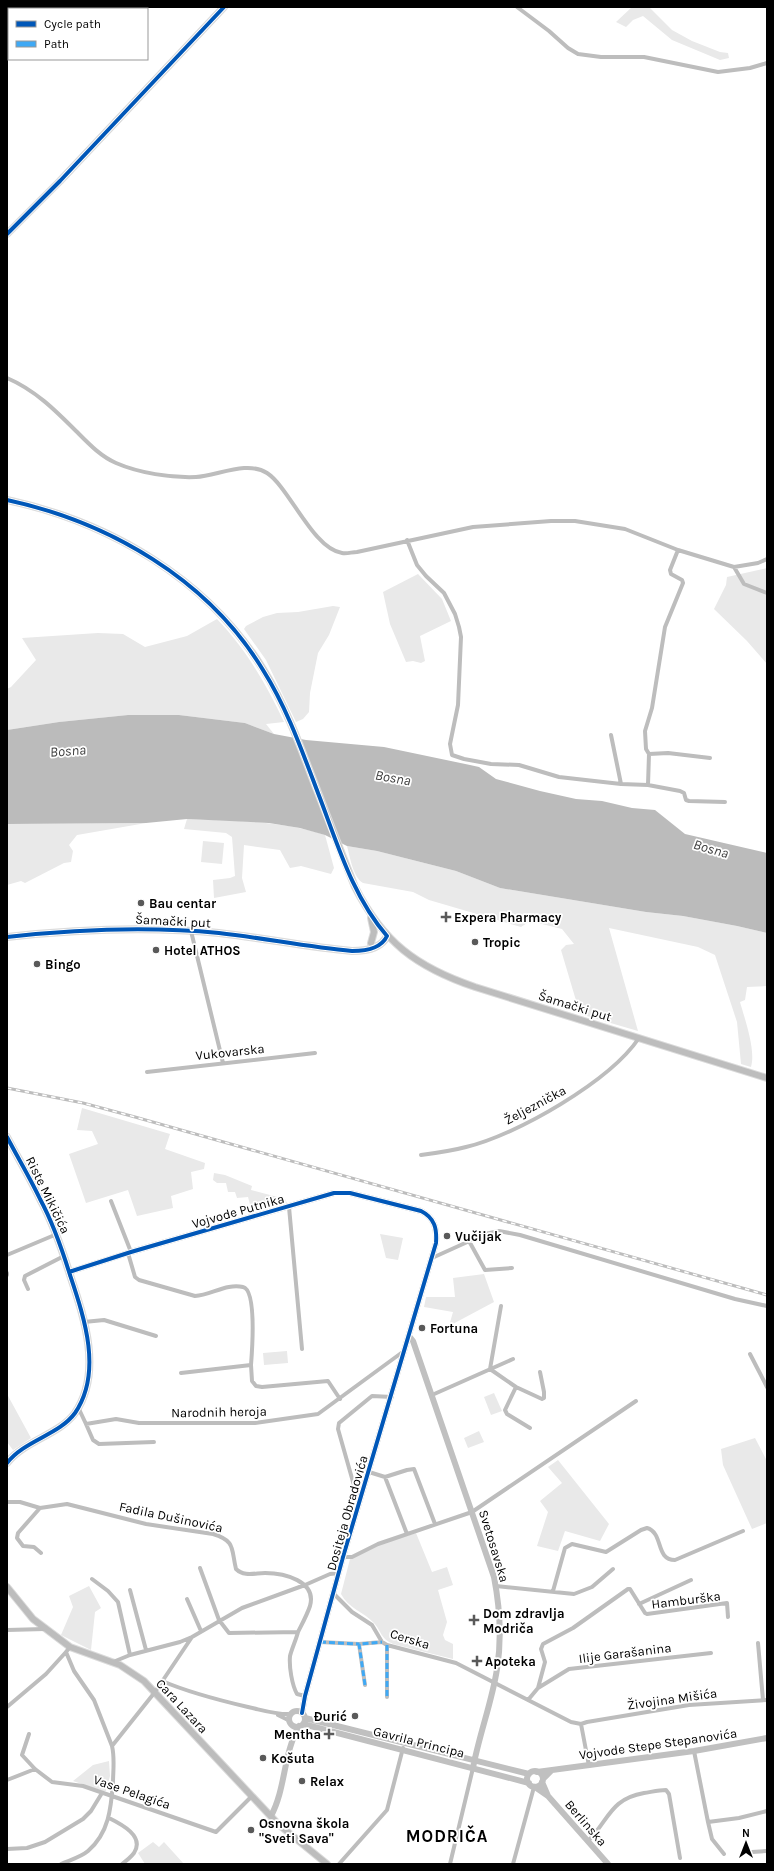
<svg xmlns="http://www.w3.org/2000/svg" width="774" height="1871" font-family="Karla,sans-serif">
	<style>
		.green { fill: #e9e9e9 }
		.water { fill: #bbb }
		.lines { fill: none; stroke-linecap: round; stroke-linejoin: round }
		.primary-casing { stroke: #dbdbdb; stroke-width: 8 }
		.street { stroke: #bdbdbd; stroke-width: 4 }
		.secondary { stroke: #c0c0c0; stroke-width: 6 }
		.primary { stroke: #bdbdbd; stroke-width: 6 }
		.rail-casing { stroke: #bdbdbd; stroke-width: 3 }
		.rail { stroke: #fff; stroke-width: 1.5; stroke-dasharray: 4.5; stroke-linecap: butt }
		.quiet { stroke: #3fa9f5; stroke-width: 3; stroke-dasharray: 6 3; stroke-linecap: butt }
		.cycleway-casing { stroke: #fff; stroke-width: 6 }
		.cycleway { stroke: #0057b8; stroke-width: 4 }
		.poi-dot { fill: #595959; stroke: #fff; stroke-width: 1.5 }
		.labels { text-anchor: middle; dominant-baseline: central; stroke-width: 3.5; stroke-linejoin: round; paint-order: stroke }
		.poi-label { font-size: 13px; font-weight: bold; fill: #000; stroke: #fff; text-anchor: start }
		.street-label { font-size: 13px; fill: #000; stroke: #fff }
		.water-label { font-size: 14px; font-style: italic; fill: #3f3f3f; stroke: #fff }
		.district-label { font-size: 17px; font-weight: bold; letter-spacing: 1px; fill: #000; stroke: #fff }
	</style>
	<rect width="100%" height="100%" fill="#fff"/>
	<path class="green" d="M632,7H649L672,30L692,41L720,52L728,53L729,58L720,60L672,40L643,16L633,20L626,27L616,22Z
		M767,568V664L747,641L714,609L726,585L727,577Z
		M418,574L442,599L451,621L420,636L425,661L421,663L413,661L406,662L390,624L383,592Z
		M333,606L340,607L329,635L318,653L310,693L309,712L303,719L296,722L266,660L244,629L246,626L263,617L277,613L298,612Z
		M217,619C246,649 266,684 284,722L266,724L274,734L245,723L179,715H128L59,722L7,730V689L11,687L36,660L22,638L98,633L123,634L145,647L187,636Z
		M187,819C233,821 281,820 325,835L334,868L331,874L301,866L290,868L280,850L244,845L242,878L246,892L214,898L213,880L230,878L235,876L232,837L226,833L184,829Z
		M146,823L77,835L69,845L73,851L71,862L64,863L25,883L21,881L7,885V824Z
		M203,841L224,843L222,864L201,862Z
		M347,846L377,851L456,871L500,888L646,912L683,916L737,926L767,933V986L747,987L745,1000L740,1002C745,1020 756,1050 751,1067L741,1064L737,1022L715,955L698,947L609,928L638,1031L580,1014L561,950L566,945L574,944L562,929L530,921L521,927L429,900L413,892L363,883C353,877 350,857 347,846Z
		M82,1108L170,1134L165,1149L205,1163L204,1169L191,1172L193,1189L171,1196L173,1208L137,1216L128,1190L86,1203L69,1154L98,1144L92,1131L77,1130Z
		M214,1173L225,1175L252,1186L251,1190L285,1199L287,1203L252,1212L248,1197L237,1198L235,1192H228L226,1183H217L213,1180Z
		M380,1234L403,1238L398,1260L386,1258Z
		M484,1274L494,1302L449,1326L453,1312L424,1307L426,1297H455L453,1278Z
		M287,1351L288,1363L264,1365L263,1353Z
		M494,1393L502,1411L491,1415L484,1397Z
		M7,1394L31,1438L13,1450L7,1442Z
		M479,1431L484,1442L468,1448L464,1438Z
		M755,1438L767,1461V1523L752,1529L723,1465L721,1449Z
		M558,1460L609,1524L600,1541L565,1531L558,1551L537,1546L548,1512L540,1501L562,1483L548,1467Z
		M416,1533L432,1572L447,1567L453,1585L438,1590L447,1622L443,1635L445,1640L453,1644V1659L393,1644C380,1638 382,1632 374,1623C364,1612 348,1608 341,1594L350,1559L377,1545Z
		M89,1586L101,1608L95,1612L91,1650L61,1635L73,1607L69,1596Z
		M109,1761L110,1776L106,1791H103L73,1781L93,1765Z
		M153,1842L159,1847L164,1842L184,1864H145L138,1853Z"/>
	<path class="water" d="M128,715H179L245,723L274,734L306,740L384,747L470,765L479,767L496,779L540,791L576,799L602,801L632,808L655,810L685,834L767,853V933L737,926L683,916L646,912L500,888L456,871L377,851L347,846L325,835L300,828L269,823L187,819L146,823L7,824V730L59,722Z"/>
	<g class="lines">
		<defs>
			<path id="primary" d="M7,234L60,181L224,7
				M7,500C110,522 207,579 263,669C284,703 298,740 312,777C326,813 340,850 355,887C383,942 416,967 475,987L767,1078
				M371,918L374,932L371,943
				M7,937C79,929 147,926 219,933C264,938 307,947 352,951C365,951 381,949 387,936
				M7,1137C18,1158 30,1178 40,1199C53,1223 62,1249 70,1275C84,1317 103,1372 75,1413C59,1435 25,1440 7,1463
				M7,1587L33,1619L70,1647L120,1665L144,1681L278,1824L327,1864"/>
		</defs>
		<use href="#primary" class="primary-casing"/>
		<path class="street" d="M517,7L549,31L568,48L578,54L601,57H644L718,72L750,68L767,63
			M7,378C35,390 55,410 76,431C88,443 100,456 116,463C139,473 171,478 196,477C217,476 247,460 267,473C289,487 313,549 342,553C347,554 352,552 357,552L473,527L551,521H575L625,529L678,550L734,567L758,563L767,559
			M407,540L417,565L426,576L444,593L455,614L459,627L461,637L458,705L450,744L452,755L464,759L491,764L519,765L559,777L621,784
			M734,567L744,584L767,593
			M611,735L621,784L648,785L680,791L684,793L686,800L689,801L725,802
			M649,754L646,749L645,731L652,708L665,627L683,583L682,580L671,574L670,570L678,550
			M648,785L649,754L668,753L710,758
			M191,931L223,1063
			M147,1072L315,1053
			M421,1155C436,1153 451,1151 466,1147C517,1135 610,1081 639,1038
			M111,1201L131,1252
			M289,1207L302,1349
			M469,1241L485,1270L512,1268
			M128,1253L135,1277L139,1280L195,1296C211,1295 227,1283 243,1287C257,1290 252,1352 251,1365L181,1373
			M7,1255L57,1234
			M432,1258L485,1234L499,1231L520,1235L735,1299L767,1306
			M7,1273V1275
			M28,1289L24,1280L25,1276L64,1256
			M501,1306L490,1369L516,1387L542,1399L544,1398V1392L540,1372
			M84,1322L104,1320L156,1336
			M750,1354L767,1387
			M251,1365L252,1381L256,1386L262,1387L328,1381L340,1399
			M516,1387L505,1410L507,1414L530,1428
			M432,1395L513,1359
			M78,1407L86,1424L116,1419L139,1423H255L318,1414L404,1351
			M86,1424L93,1440L99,1444L154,1442
			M369,1472L385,1477L407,1470L414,1469L435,1524
			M385,1477L407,1534
			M361,1496L355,1489L338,1429L339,1423L372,1396L392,1397
			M7,1502H20L40,1508L67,1504L146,1524L213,1534C236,1541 231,1549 236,1569C244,1577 255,1573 265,1573C284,1573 317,1581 310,1606C307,1615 302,1624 298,1632L229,1633L219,1620L200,1568
			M40,1508L18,1533L17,1538L23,1546L34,1547L41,1553
			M343,1557H352L378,1544L472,1512L636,1401
			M92,1579L108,1591L118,1602L130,1655
			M496,1586L574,1594L592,1587L613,1569
			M130,1590L146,1650
			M553,1591L565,1548L572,1544L606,1552L641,1530L647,1528C664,1533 655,1560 675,1560L743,1531
			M333,1593L352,1612L372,1625L382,1642L387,1645L456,1663L571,1722L581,1724L589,1766
			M187,1599L201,1631
			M639,1604L691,1580
			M7,1630L45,1629
			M298,1632C296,1640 292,1648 290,1656C289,1667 292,1685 297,1694L305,1696
			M320,1642L359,1644
			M758,1643L763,1700
			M387,1645V1697
			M70,1647L66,1652L74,1671L94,1700L112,1746
			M113,1662L130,1655L180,1642L192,1637L242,1608L305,1585L330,1574L339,1573
			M162,1681C190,1693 218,1700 248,1707C262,1710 277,1715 291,1714
			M365,1685L359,1644L382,1642
			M538,1688L545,1662L541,1649L543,1644L573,1628L628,1589H630L645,1613L647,1614L727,1603L728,1617
			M528,1700L538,1688L569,1669L711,1653
			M7,1707L46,1674L66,1652
			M278,1715L290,1721
			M581,1724L587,1722L689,1705L767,1700
			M29,1734L22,1755L35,1769L52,1782L83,1786L216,1832L252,1796
			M694,1751L708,1822L739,1818L767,1811
			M7,1780L35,1769
			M109,1818C121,1824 145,1836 134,1853C131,1857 126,1861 122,1864
			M708,1822L712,1839L724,1854
			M588,1841C609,1820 610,1799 644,1793C651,1792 659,1790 666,1790L669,1794L680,1858
			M7,1849L27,1848L45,1842L83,1819L91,1811L102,1793
			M752,1852L767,1851
			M61,1864C70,1860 81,1857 88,1851C109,1833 111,1808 113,1783C113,1771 115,1758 112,1746L155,1692L192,1637
			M339,1864L387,1810L403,1748
			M450,1864L473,1768
			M513,1864L534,1787"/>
		<path class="secondary" d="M69,1272L131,1252L334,1193H350L421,1211C435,1218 437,1229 436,1243L343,1557L305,1696L302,1713
			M409,1336L413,1341L494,1577C500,1608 502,1638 497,1669C492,1702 479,1735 473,1768
			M289 1719a8 8 0 1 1 16 0a8 8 0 1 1-16 0Z
			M305,1718L529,1774
			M303,1724L529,1783
			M552,1770L694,1751L767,1738
			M527 1779a8 8 0 1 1 16 0a8 8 0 1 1-16 0Z
			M537,1772L552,1770L543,1779
			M535,1787L548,1796L542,1782
			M548,1796L608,1864
			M271,1816C286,1788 283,1754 299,1726"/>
		<use href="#primary" class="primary"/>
		<defs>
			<path id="rail" d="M7,1088L83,1103L135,1117L767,1295"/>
		</defs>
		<use href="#rail" class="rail-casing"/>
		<use href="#rail" class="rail"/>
		<path class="quiet" d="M320,1642L359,1644
			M387,1645V1697
			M365,1685L359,1644L382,1642"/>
		<defs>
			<path id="cycleway" d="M7,234L60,181L224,7
				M7,500C109,522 208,579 263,670C287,708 302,751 318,793C337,842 352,896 387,936C381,949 365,951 352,951C307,947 264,938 219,933C147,926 79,929 7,937
				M7,1137C18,1158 30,1178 40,1199C53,1223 62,1249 70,1275C84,1317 103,1372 75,1413C59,1435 25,1440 7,1463
				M69,1272L131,1252L334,1193H350L421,1211C435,1218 437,1229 436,1243L343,1557L305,1696L302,1713"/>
		</defs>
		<use href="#cycleway" class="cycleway-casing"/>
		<use href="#cycleway" class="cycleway"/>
	</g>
	<g class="poi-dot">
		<circle cx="141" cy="903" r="4"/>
		<path d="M444 911h4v4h4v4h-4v4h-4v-4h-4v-4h4z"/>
		<circle cx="475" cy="942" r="4"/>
		<circle cx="156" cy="950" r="4"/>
		<circle cx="37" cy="964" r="4"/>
		<circle cx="447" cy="1236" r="4"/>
		<circle cx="422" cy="1328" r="4"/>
		<path d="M472 1614h4v4h4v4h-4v4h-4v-4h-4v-4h4z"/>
		<path d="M475 1655h4v4h4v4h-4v4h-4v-4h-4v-4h4z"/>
		<circle cx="355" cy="1716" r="4"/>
		<path d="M327 1728h4v4h4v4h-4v4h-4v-4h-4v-4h4z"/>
		<circle cx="263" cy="1758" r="4"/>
		<circle cx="302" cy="1781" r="4"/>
		<circle cx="251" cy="1830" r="4"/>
	</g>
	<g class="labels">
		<g class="poi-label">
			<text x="149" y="903">Bau centar</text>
			<text x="454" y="917">Expera Pharmacy</text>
			<text x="483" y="942">Tropic</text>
			<text x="164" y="950">Hotel ATHOS</text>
			<text x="45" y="964">Bingo</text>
			<text x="455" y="1236">Vučijak</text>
			<text x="430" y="1328">Fortuna</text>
			<text x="483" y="1613">Dom zdravlja<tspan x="483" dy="15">Modriča</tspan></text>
			<text x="485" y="1661">Apoteka</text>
			<text x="347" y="1716" text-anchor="end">Đurić</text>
			<text x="321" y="1734" text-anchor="end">Mentha</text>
			<text x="271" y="1758">Košuta</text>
			<text x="310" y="1781">Relax</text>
			<text x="259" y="1823">Osnovna škola<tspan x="259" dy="15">"Sveti Sava"</tspan></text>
		</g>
		<g class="street-label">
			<text transform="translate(173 921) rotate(3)">Šamački put</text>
			<text transform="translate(575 1006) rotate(17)">Šamački put</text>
			<text transform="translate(230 1052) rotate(-6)">Vukovarska</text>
			<text transform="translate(535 1105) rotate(-28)">Željeznička</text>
			<text transform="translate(48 1195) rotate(64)">Riste Mikičića</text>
			<text transform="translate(238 1211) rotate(-16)">Vojvode Putnika</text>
			<text transform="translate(219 1412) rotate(-1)">Narodnih heroja</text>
			<text transform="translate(347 1513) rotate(-74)">Dositeja Obradovića</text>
			<text transform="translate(171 1517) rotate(12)">Fadila Dušinovića</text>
			<text transform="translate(494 1546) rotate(73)">Svetosavska</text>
			<text transform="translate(686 1600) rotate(-7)">Hamburška</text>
			<text transform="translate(410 1639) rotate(17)">Cerska</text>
			<text transform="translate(625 1653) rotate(-7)">Ilije Garašanina</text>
			<text transform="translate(672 1699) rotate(-8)">Živojina Mišića</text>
			<text transform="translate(182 1706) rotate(47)">Cara Lazara</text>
			<text transform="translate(419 1742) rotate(14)">Gavrila Principa</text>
			<text transform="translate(658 1744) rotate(-8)">Vojvode Stepe Stepanovića</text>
			<text transform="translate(132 1792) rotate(19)">Vase Pelagića</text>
			<text transform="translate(586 1823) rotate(49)">Berlinska</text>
		</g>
		<g class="water-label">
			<text transform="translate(68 751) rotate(-4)">Bosna</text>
			<text transform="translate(393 778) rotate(10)">Bosna</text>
			<text transform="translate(711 849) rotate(16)">Bosna</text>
		</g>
		<g class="district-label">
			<text x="447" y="1836">MODRIČA</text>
		</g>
	</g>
	<rect width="774" height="1871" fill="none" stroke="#000000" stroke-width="16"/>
	<rect x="8" y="8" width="140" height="52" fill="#ffffff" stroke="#999999"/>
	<rect x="16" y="21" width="20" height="6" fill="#0057b8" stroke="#999999"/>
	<text x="44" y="28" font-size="12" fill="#000000">Cycle path</text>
	<rect x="16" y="41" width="20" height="6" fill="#3fa9f5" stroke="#999999"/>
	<text x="44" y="48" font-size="12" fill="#000000">Path</text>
	<g transform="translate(746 1843)" stroke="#ffffff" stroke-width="3" paint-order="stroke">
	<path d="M0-3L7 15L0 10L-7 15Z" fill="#000000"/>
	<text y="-6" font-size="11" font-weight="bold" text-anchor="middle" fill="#000000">N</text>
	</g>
</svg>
